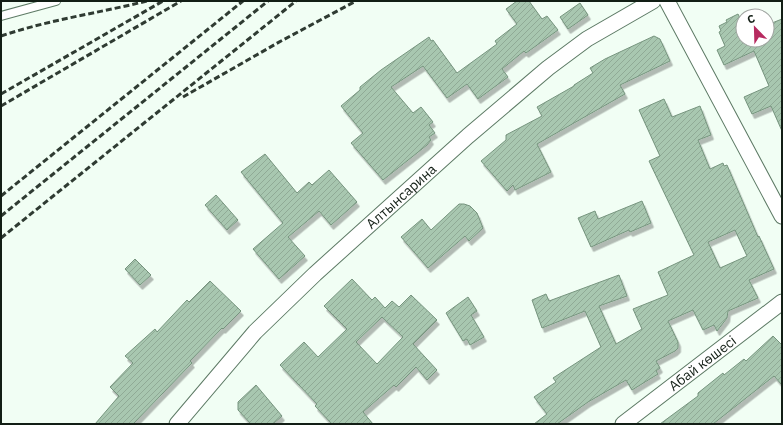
<svg xmlns="http://www.w3.org/2000/svg" width="783" height="425" font-family="'IBM Plex Sans',sans-serif">
	<style>
		.building { fill: url(#building-hatch); stroke: #76947e; fill-rule: evenodd; filter: url(#shadow) }
		.lines { fill: none; stroke-linecap: round; stroke-linejoin: round }
		.lane-casing { stroke: #5d7a65; stroke-width: 10 }
		.street-casing { stroke: #5d7a65; stroke-width: 17 }
		.lane { stroke: #fff; stroke-width: 8 }
		.street { stroke: #fff; stroke-width: 15 }
		.rail { stroke: #2f3b32; stroke-width: 3; stroke-dasharray: 6 3; stroke-linecap: butt }
		.labels { text-anchor: middle; dominant-baseline: central; stroke-width: 3.5; stroke-linejoin: round; paint-order: stroke }
		.street-label { font-size: 14px; fill: #121e15; stroke: #fff }
	</style>
	<defs>
		<pattern id="building-hatch" width="6" height="6" patternUnits="userSpaceOnUse"><rect width="6" height="6" fill="#a8c7b0"/><path d="M-1 1l2-2M0 6l6-6M5 7l2-2" fill="none" stroke="#90aa96"/></pattern>
		<filter id="shadow"><feDropShadow dx="2.5" dy="4.5" stdDeviation="0" flood-color="#0004"/></filter>
	</defs>
	<rect width="100%" height="100%" fill="#f1fef4"/>
	<path class="building" d="M517,1H529L542,19L547,16L558,30L526,53L524,51L502,69L508,77L478,99L467,84L447,98L423,66L391,87L413,113L421,107L433,122L429,125L435,133L429,137L431,140L427,145L383,180L351,143L363,133L341,106L360,90V87L381,70L429,37L431,41L433,40L457,73L497,44L495,41L517,24L506,9Z
		M580,3L588,15L568,29L560,17Z
		M738,14L743,24V40H767V25L782,19V131L771,106L752,114L744,97L769,86L754,51L724,65L717,50L725,46L719,32L721,31L719,26L727,22L726,20Z
		M654,36L660,39L670,61L620,85L625,94L537,144L551,172L515,190L513,185L507,191L481,161L506,140V135L542,116L537,107L574,86V85L593,73L590,68L605,59Z
		M664,99L672,117L700,106L711,135L698,140L710,169L723,163L724,166L727,165L758,237L759,236L774,269L749,280L758,298L728,311L727,318L717,331L714,325L703,330L693,310L668,321L678,342V348L675,351L656,361L660,368L656,371L658,374L632,390L626,380L588,402L557,424H534L547,414L534,397L556,382L553,378L601,347L585,311L542,328L532,300L546,294L549,301L619,275L627,296L599,306L616,344L642,329L633,309L668,295L658,272L694,255L649,161L660,156L639,110ZM735,230L747,256L720,268L708,242Z
		M265,154L297,193L309,182L312,185L329,170L357,202L331,225L319,211L288,237L305,256L279,279L253,249L283,223L241,172Z
		M216,195L238,220L227,230L205,205Z
		M642,201L651,223L630,232L629,230L591,247L578,218L595,211L598,219Z
		M459,204H464L470,206L477,213L483,228L469,241L465,236L428,268L401,237L422,219L431,230Z
		M135,259L151,275L140,285L125,269Z
		M352,279L372,300L375,297L385,308L392,301L399,307L411,295L437,320L413,344L437,370L427,380L416,367L396,387L394,385L363,412L373,424H332L315,406L317,404L280,365L304,342L318,357L347,329L324,306ZM382,317L403,337L377,364L356,342Z
		M210,281L241,311L223,329L222,328L190,361L192,363L133,424H95L119,396L110,387L133,363L125,356L155,329L157,332L187,300L189,302Z
		M468,297L477,311L471,315L484,337L470,345L467,339L463,341L446,313Z
		M773,336L782,345V385L774,376L713,424H660L698,396V393L723,373L724,375L744,359L746,361Z
		M256,385L282,416L273,424H251L238,410V402Z"/>
	<g class="lines">
		<defs>
			<path id="lane" d="M1,16L56,1"/>
			<g id="street">
				<path d="M667,1L782,216"/>
				<path id="s1" d="M177,424L255,332L315,274L468,136L548,68L587,39L653,1"/>
				<path id="s2" d="M623,424L782,302"/>
			</g>
		</defs>
		<use href="#lane" class="lane-casing"/>
		<use href="#street" class="street-casing"/>
		<use href="#lane" class="lane"/>
		<use href="#street" class="street"/>
		<path class="rail" d="M1,36C48,20 99,13 147,1
			M1,94L163,1
			M183,97L281,41L356,1
			M1,106L181,1
			M1,196L243,1
			M1,216L268,1
			M1,238L296,1"/>
	</g>
	<g class="labels">
		<g class="street-label">
			<text stroke="none"><textPath href="#s1" startOffset="320">Алтынсарина</textPath></text>
			<text stroke="none"><textPath href="#s2" startOffset="100">Абай көшесі</textPath></text>
		</g>
	</g>
	<rect width="783" height="425" fill="none" stroke="#121e15" stroke-width="4"/>
	<g transform="translate(755 28) rotate(337)"><circle r="19" fill="#ffffff" stroke="#a0a5a1"/>
	<path d="M0-3L7 15L0 10L-7 15Z" fill="#b72a60"/>
	<text y="-6" font-size="11" font-weight="bold" text-anchor="middle" fill="#121e15">С</text>
	</g>
</svg>
